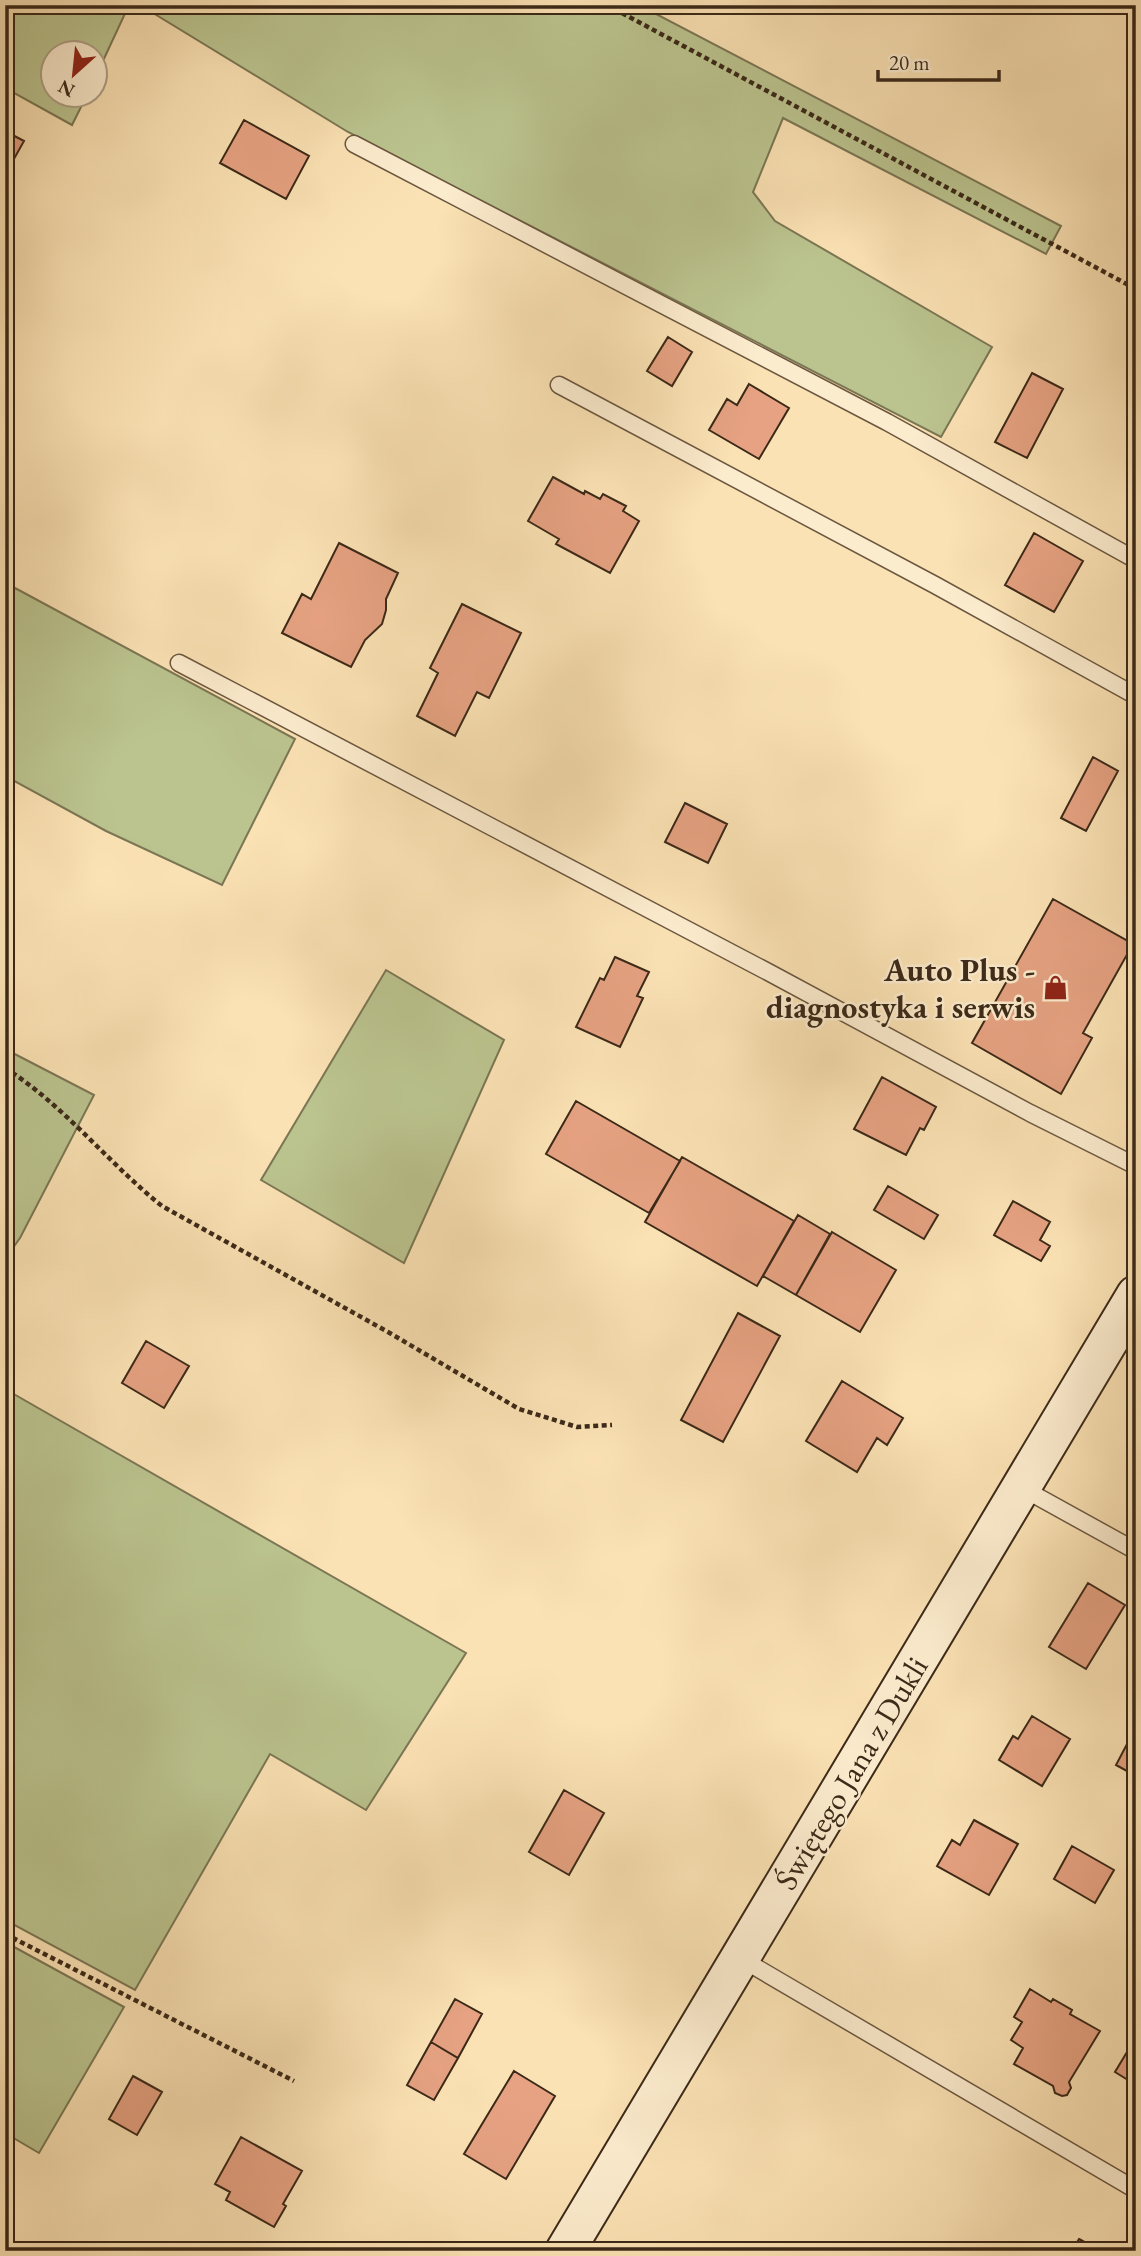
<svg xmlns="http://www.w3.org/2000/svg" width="1141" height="2256" font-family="'EB Garamond',serif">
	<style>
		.green { fill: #bbc48f; stroke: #7b7654; stroke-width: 2 }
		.building { fill: #e6a282; stroke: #3b2918; stroke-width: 2 }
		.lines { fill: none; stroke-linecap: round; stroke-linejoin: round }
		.service-casing { stroke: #6b573f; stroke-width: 19 }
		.secondary-casing { stroke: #3b2918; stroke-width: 42 }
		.path { stroke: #3b2918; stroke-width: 4.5; stroke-dasharray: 5 3.5; stroke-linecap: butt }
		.service { stroke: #fcecce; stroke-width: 16 }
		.secondary { stroke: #fcecce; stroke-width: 38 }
		.labels { text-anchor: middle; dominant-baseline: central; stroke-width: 5; stroke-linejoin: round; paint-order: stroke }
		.poi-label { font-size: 32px; font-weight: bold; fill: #3b2918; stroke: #fcecce; text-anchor: end }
		.street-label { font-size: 32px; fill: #3b2918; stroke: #fcecce }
	</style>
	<rect width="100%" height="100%" fill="#fbe2b4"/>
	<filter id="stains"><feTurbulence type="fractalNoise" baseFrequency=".00286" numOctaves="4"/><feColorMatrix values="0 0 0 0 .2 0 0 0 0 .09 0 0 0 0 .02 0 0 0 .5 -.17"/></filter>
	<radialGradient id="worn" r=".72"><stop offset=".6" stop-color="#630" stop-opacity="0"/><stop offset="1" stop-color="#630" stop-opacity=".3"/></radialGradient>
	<path class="green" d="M5,5H129L95,78L94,52H52V94L87,95L72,125L5,88Z
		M140,5H639L1061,226L1046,254L783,118L753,192L775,221L992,347L941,437L348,132Z
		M15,588L295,739L222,885L106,831L5,776V605Z
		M386,970L504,1040L404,1263L261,1180Z
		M5,1049L94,1095L20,1238L5,1259Z
		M5,1389L466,1653L366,1810L270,1754L135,1990L5,1920Z
		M5,1942L124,2007L39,2153L5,2133Z"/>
	<path class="building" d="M244,120L309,156L286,199L220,163Z
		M5,131L24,141L5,175Z
		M668,337L692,352L672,386L647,371Z
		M1032,373L1063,389L1027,458L995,442Z
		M749,384L789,408L759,459L709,430L727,399L737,405Z
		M553,477L584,494L585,491L600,499L603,494L626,506L623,511L639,521L610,573L556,544L559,539L528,521Z
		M1034,533L1083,561L1054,612L1005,585Z
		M339,543L398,573L386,599V610L382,624L365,640L351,667L282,633L302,594L311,599Z
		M462,604L521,633L489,698L477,692L455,736L417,716L438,673L430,668Z
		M1093,757L1118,771L1086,831L1061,818Z
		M685,803L727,824L708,863L665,842Z
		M1053,899L1133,944L1083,1033L1092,1038L1061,1094L972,1043Z
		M615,957L649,972L637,996L643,998L620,1047L576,1027L600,978L604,980Z
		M882,1077L936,1107L924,1130L920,1128L906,1155L854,1129Z
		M576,1101L680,1161L649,1213L546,1154Z
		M682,1157L794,1221L757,1286L645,1222Z
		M888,1186L938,1215L924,1239L874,1210Z
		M1013,1201L1050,1222L1040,1240L1050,1246L1041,1261L994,1235Z
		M798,1215L830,1234L796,1295L763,1276Z
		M832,1232L896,1270L860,1332L796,1295Z
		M738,1313L780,1336L723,1442L681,1420Z
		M146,1341L189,1366L164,1408L122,1383Z
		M842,1381L903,1418L887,1445L877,1438L857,1472L806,1441Z
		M1088,1583L1125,1605L1086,1669L1049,1647Z
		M1032,1716L1070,1739L1042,1786L999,1760L1013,1736L1018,1739Z
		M1127,1744L1136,1748V1776L1116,1765Z
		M564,1790L604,1813L569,1875L529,1852Z
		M974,1820L1018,1844L989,1895L937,1866L952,1840L960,1845Z
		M1072,1846L1114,1870L1095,1903L1054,1879Z
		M1030,1989L1051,2002L1053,1999L1072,2010L1070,2014L1100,2031L1069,2082L1071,2088L1067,2095L1062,2096L1055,2093L1053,2086L1014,2064L1023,2048L1011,2040L1022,2022L1014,2017Z
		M455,1999L482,2014L458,2058L431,2042Z
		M1136,2037V2085L1115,2072Z
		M431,2042L458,2058L434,2100L407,2085Z
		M514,2071L555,2096L506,2179L464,2154Z
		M133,2076L162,2092L137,2135L109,2119Z
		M241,2137L302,2171L283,2204L286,2206L274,2227L226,2200L230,2192L215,2184Z
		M1079,2239L1101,2251H1072Z"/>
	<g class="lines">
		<defs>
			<path id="service" d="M354,144L887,422L1136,560
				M559,385L935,585L1136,696
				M179,663L770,973L1030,1113L1136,1166
				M1022,1488L1136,1551
				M740,1958L1136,2190"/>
			<path id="secondary" d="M565,2251L1136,1295"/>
		</defs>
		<use href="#service" class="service-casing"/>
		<use href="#secondary" class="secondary-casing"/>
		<path class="path" d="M607,5L1136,289
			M5,1068C64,1105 108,1163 162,1206L388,1332L519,1409L577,1427L612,1425
			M5,1934L294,2081"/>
		<use href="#service" class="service"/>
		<use href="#secondary" class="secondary"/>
	</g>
	<defs>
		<symbol id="shop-bare" viewBox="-9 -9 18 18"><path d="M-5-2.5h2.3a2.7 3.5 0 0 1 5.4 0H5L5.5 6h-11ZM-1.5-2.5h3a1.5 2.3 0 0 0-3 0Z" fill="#8f2418" stroke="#fcecce" stroke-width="2.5" paint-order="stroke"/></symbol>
	</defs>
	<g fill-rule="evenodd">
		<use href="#shop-bare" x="1038" y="970" width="35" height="35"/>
	</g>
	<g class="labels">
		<g class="poi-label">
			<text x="1035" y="970">Auto Plus -<tspan x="1035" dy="37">diagnostyka i serwis</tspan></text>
		</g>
		<g class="street-label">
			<text transform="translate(851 1773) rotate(-59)">Świętego Jana z Dukli</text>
		</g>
	</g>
	<rect width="1141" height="2256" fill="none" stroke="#fbe2b4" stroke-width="28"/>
	<rect x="7" y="7" width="1127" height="2242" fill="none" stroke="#3b2918" stroke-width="3.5"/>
	<rect x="14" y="14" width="1113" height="2228" fill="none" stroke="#3b2918" stroke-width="2"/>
	<g transform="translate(74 74) rotate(207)"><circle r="33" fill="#fcecce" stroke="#af9e85" stroke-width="2"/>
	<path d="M0-5L12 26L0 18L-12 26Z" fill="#8f2418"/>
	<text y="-10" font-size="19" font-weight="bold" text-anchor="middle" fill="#3b2918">N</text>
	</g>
	<path d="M878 70v10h121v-10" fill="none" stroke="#3b2918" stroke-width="3.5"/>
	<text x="889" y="70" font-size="21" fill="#3b2918" stroke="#fcecce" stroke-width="5" paint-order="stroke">20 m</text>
	<rect width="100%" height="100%" filter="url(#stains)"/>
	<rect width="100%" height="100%" fill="url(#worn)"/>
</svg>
